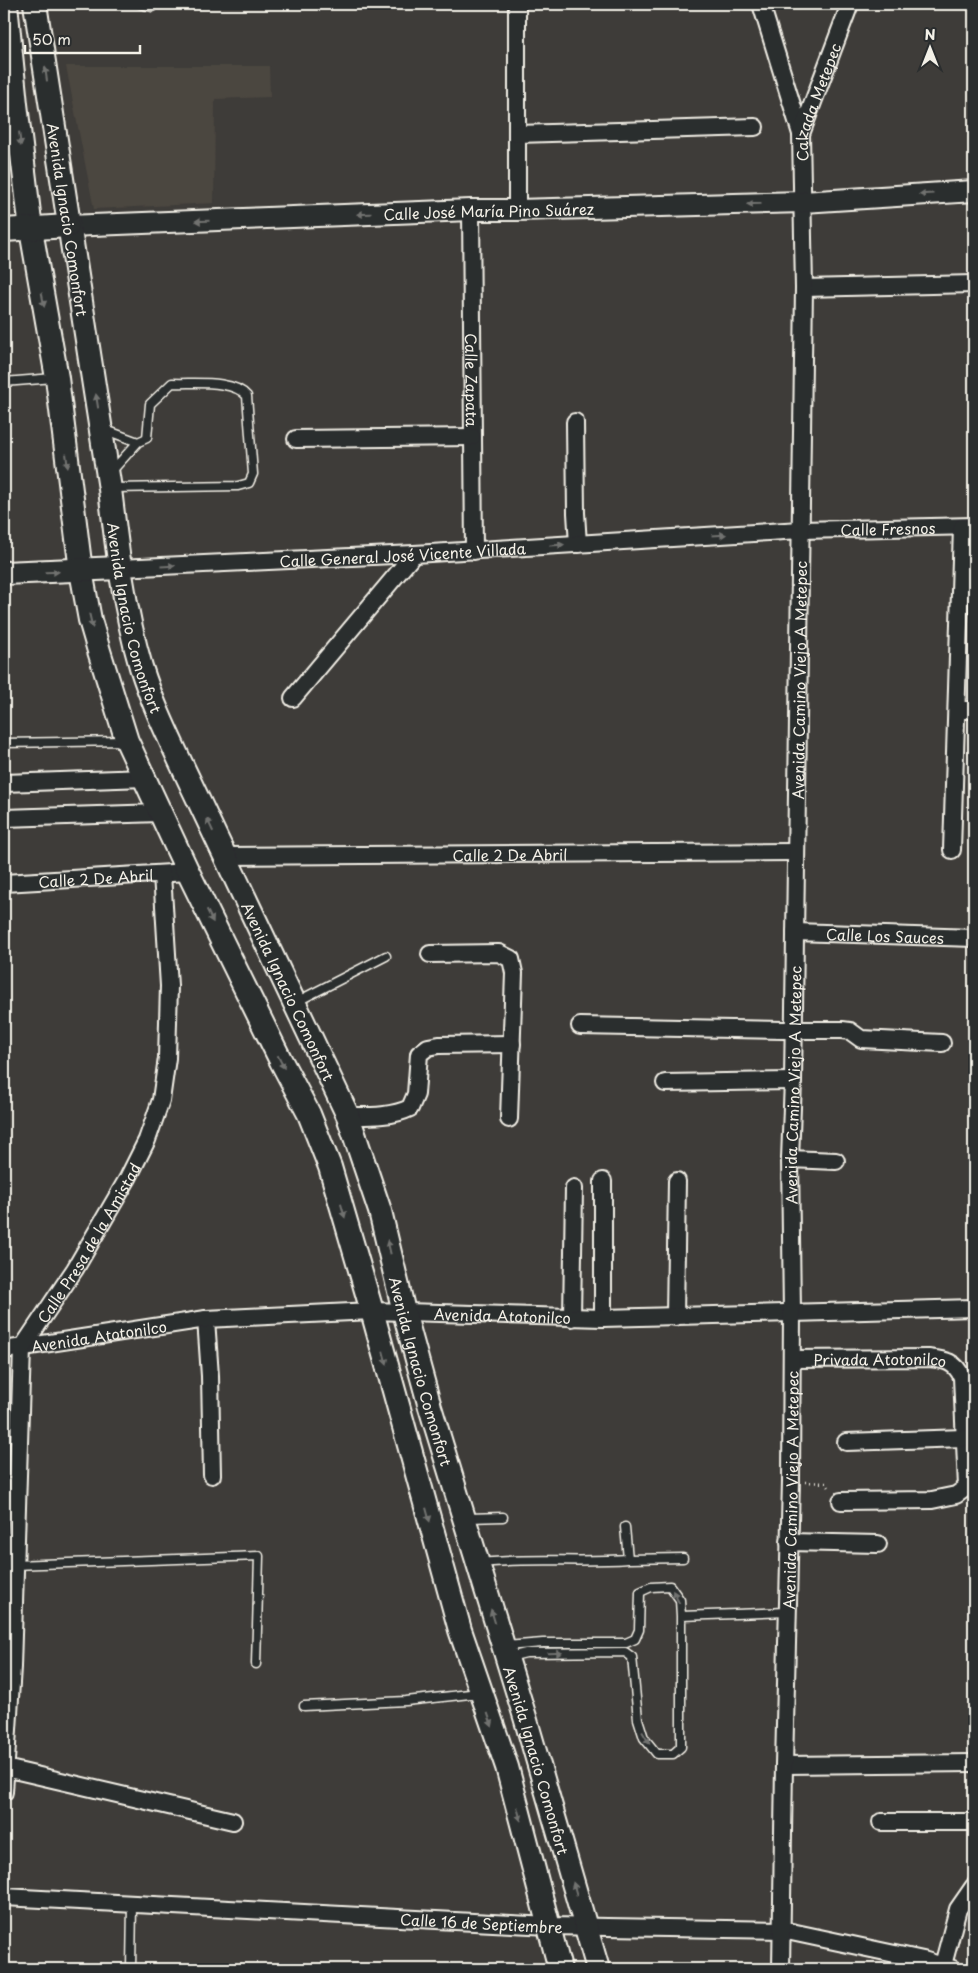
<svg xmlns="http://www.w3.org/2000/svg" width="978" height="1973" font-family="'Playpen Sans',sans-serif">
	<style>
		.built { fill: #4c4740 }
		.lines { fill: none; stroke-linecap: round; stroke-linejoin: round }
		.service-casing { stroke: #f4f1e8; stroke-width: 11 }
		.minor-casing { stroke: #f4f1e8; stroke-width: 20 }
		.tertiary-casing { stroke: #f4f1e8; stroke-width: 24 }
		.secondary-casing { stroke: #f4f1e8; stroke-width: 26 }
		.path { stroke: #f4f1e8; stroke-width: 2.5; stroke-dasharray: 1 4; stroke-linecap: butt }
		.service { stroke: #2a2d2e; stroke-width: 8 }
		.minor { stroke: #2a2d2e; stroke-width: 16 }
		.tertiary { stroke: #2a2d2e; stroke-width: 20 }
		.secondary { stroke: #2a2d2e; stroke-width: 22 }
		.oneway { fill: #71726f }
		.labels { text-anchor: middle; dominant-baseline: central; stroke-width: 4; stroke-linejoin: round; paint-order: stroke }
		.street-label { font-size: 15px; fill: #f4f1e8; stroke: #2a2d2e }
	</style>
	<rect width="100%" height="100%" fill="#3e3c39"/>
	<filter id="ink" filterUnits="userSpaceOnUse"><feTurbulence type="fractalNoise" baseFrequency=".02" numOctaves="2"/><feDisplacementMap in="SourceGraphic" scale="10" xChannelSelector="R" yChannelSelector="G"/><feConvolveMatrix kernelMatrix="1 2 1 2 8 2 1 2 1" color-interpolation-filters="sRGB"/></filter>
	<g filter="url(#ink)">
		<path class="built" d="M66,66H269L270,97L215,99L214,203L94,209Z"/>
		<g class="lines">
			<defs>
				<path id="service" d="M140,4L152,7
					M4,382L54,378
					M103,429L138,442L147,438L150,404L172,383C194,384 233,379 247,396L253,474L249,483L238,486L112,488
					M111,472L138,442
					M4,743L125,741
					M296,1002L386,956
					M468,1518L503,1517
					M628,1559L683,1558
					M481,1563C530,1557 579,1563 628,1559L625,1527
					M14,1565L259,1556L256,1664
					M681,1616L787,1612
					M506,1646L543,1643H626L635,1639L639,1630L640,1592L651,1587L670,1586L680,1600L681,1616V1747L673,1754H657L644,1738L638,1719L632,1657L625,1652L526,1653L509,1657
					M304,1706L406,1701L479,1693
					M131,1969L132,1904"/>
				<g id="minor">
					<path d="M517,4V210"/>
					<path d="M761,4L801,134"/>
					<path d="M517,134L755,127"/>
					<path id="s1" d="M471,210L474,551"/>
					<path d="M804,288L974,284"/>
					<path d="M575,422L576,513L578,544"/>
					<path d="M296,439L472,437"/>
					<path id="s2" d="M119,568L414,554L801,530L974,526"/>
					<path d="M293,698L414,554"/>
					<path d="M957,710H974"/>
					<path d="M4,783L145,778"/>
					<path d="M4,818L160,813"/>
					<path d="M952,850L962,527"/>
					<path id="s3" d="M224,856L795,852"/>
					<path id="s4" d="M4,883L188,872"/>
					<path id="s5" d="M795,932L974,938"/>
					<path d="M430,954L499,953L511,959L514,973L509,1119"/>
					<path d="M580,1026L783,1030H842L850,1031L861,1039L942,1043"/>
					<path d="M665,1083L793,1081"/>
					<path d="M348,1116C368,1116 392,1117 410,1108L416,1094L419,1054L428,1047L439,1045L512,1044"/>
					<path d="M790,1159L836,1161"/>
					<path d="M603,1181V1318"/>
					<path d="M675,1317L677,1181"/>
					<path d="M572,1318L574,1188"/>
					<path d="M206,1319L210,1376L212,1475"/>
					<path id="s6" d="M4,1350L206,1319L372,1311L603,1318L974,1308"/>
					<path id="s7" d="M792,1359L929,1358C945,1360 955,1361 962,1377L967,1487"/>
					<path d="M846,1442L964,1438"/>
					<path d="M841,1501L932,1500L956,1495L967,1487"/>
					<path d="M789,1542L878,1544"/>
					<path d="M784,1765L974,1763"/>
					<path d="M5,1768L233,1821"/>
					<path id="s8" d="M4,1792L12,1667L22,1348L75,1269L128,1178L147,1140L161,1100L167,1058L169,986L162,874"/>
					<path d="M881,1822H974"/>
					<path id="s9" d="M4,1897L549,1926L782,1930L923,1960L953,1969"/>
					<path d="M943,1965L958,1909L974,1886"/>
					<path id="s10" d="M781,1969L784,1765L791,1481L792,1312L790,1159L793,1081L804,288L801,134L850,4"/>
				</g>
				<g id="tertiary">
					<path id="s11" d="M68,226L471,210H517L803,202L974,191"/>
				</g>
				<g id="secondary">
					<path d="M6,4L16,104L31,230L57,378L81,571L90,620L99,651L127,741L188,872L281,1061L309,1114L330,1167L372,1311L460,1630L507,1767L560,1969"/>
					<path id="s12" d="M35,4L110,489C117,549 124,609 141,667C151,699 165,729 179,759L348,1116L380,1211L404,1312L430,1407L525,1717L598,1969"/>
					<path d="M4,230L68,226"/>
					<path d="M4,573L119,568"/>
				</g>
			</defs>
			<use href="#service" class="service-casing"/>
			<use href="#minor" class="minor-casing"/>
			<use href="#tertiary" class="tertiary-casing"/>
			<use href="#secondary" class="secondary-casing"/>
			<path class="path" d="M805,1482L826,1483L831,1490"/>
			<use href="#service" class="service"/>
			<use href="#minor" class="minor"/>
			<use href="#tertiary" class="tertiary"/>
			<use href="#secondary" class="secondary"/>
		</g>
		<defs><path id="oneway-solid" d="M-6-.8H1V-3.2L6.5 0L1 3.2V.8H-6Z" transform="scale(1.25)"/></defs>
		<g class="oneway">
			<use href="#oneway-solid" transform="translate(46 74) rotate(-98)"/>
			<use href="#oneway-solid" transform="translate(20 139) rotate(83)"/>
			<use href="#oneway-solid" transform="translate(926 194) rotate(176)"/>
			<use href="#oneway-solid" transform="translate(754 204) rotate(178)"/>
			<use href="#oneway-solid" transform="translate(364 214) rotate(178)"/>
			<use href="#oneway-solid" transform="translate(202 221) rotate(178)"/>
			<use href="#oneway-solid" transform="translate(43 300) rotate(80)"/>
			<use href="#oneway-solid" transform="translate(97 401) rotate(-99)"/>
			<use href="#oneway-solid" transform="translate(67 461) rotate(83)"/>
			<use href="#oneway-solid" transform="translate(719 535) rotate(-4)"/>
			<use href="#oneway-solid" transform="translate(557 545) rotate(-4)"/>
			<use href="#oneway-solid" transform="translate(168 566) rotate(-3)"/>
			<use href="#oneway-solid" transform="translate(52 572) rotate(-2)"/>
			<use href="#oneway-solid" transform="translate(91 621) rotate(77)"/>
			<use href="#oneway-solid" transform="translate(210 825) rotate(-115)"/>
			<use href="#oneway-solid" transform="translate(210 916) rotate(64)"/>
			<use href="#oneway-solid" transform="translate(281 1062) rotate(63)"/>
			<use href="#oneway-solid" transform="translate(343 1211) rotate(74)"/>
			<use href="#oneway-solid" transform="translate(389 1247) rotate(-103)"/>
			<use href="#oneway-solid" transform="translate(385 1358) rotate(75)"/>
			<use href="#oneway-solid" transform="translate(428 1515) rotate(75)"/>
			<use href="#oneway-solid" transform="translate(676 1597) rotate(-118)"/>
			<use href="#oneway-solid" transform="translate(493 1616) rotate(-107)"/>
			<use href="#oneway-solid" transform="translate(555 1653) rotate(-1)"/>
			<use href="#oneway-solid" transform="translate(490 1720) rotate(71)"/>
			<use href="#oneway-solid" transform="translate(646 1738) rotate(59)"/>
			<use href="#oneway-solid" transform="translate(519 1814) rotate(75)"/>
			<use href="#oneway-solid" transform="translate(575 1889) rotate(-106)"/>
		</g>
	</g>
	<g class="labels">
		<g class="street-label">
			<text stroke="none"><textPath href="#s10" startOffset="1870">Calzada Metepec</textPath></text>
			<text stroke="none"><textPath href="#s11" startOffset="421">Calle José María Pino Suárez</textPath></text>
			<text stroke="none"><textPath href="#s12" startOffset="218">Avenida Ignacio Comonfort</textPath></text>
			<text stroke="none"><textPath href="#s1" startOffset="170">Calle Zapata</textPath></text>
			<text stroke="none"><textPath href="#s2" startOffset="770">Calle Fresnos</textPath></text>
			<text stroke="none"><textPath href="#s2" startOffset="284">Calle General José Vicente Villada</textPath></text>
			<text stroke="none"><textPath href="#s12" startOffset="622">Avenida Ignacio Comonfort</textPath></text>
			<text stroke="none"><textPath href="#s10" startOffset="1289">Avenida Camino Viejo A Metepec</textPath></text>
			<text stroke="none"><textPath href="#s3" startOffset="286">Calle 2 De Abril</textPath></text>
			<text stroke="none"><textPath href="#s4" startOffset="92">Calle 2 De Abril</textPath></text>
			<text stroke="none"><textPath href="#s5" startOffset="90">Calle Los Sauces</textPath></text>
			<text stroke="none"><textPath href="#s12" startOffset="1028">Avenida Ignacio Comonfort</textPath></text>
			<text stroke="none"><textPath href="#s10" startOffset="884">Avenida Camino Viejo A Metepec</textPath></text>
			<text stroke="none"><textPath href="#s8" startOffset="569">Calle Presa de la Amistad</textPath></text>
			<text stroke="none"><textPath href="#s6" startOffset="501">Avenida Atotonilco</textPath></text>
			<text stroke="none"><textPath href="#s6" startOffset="96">Avenida Atotonilco</textPath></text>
			<text stroke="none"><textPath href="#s7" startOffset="88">Privada Atotonilco</textPath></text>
			<text stroke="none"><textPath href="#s12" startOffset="1432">Avenida Ignacio Comonfort</textPath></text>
			<text stroke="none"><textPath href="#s10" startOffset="479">Avenida Camino Viejo A Metepec</textPath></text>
			<text stroke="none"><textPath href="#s12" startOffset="1838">Avenida Ignacio Comonfort</textPath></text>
			<text stroke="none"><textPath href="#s9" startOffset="478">Calle 16 de Septiembre</textPath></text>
		</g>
	</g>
	<rect width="978" height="1973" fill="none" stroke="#2a2d2e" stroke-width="20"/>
	<rect x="10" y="10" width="958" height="1953" fill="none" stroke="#f4f1e8" stroke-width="2" filter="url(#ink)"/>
	<g transform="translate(930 48)" stroke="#2a2d2e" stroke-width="4" paint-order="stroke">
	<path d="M0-4L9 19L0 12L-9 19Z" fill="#f4f1e8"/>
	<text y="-8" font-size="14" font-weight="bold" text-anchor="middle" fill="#f4f1e8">N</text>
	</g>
	<path d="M25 45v8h115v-8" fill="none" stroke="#f4f1e8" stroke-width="2.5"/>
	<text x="32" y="45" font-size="15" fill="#f4f1e8" stroke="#2a2d2e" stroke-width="4" paint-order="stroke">50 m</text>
</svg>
